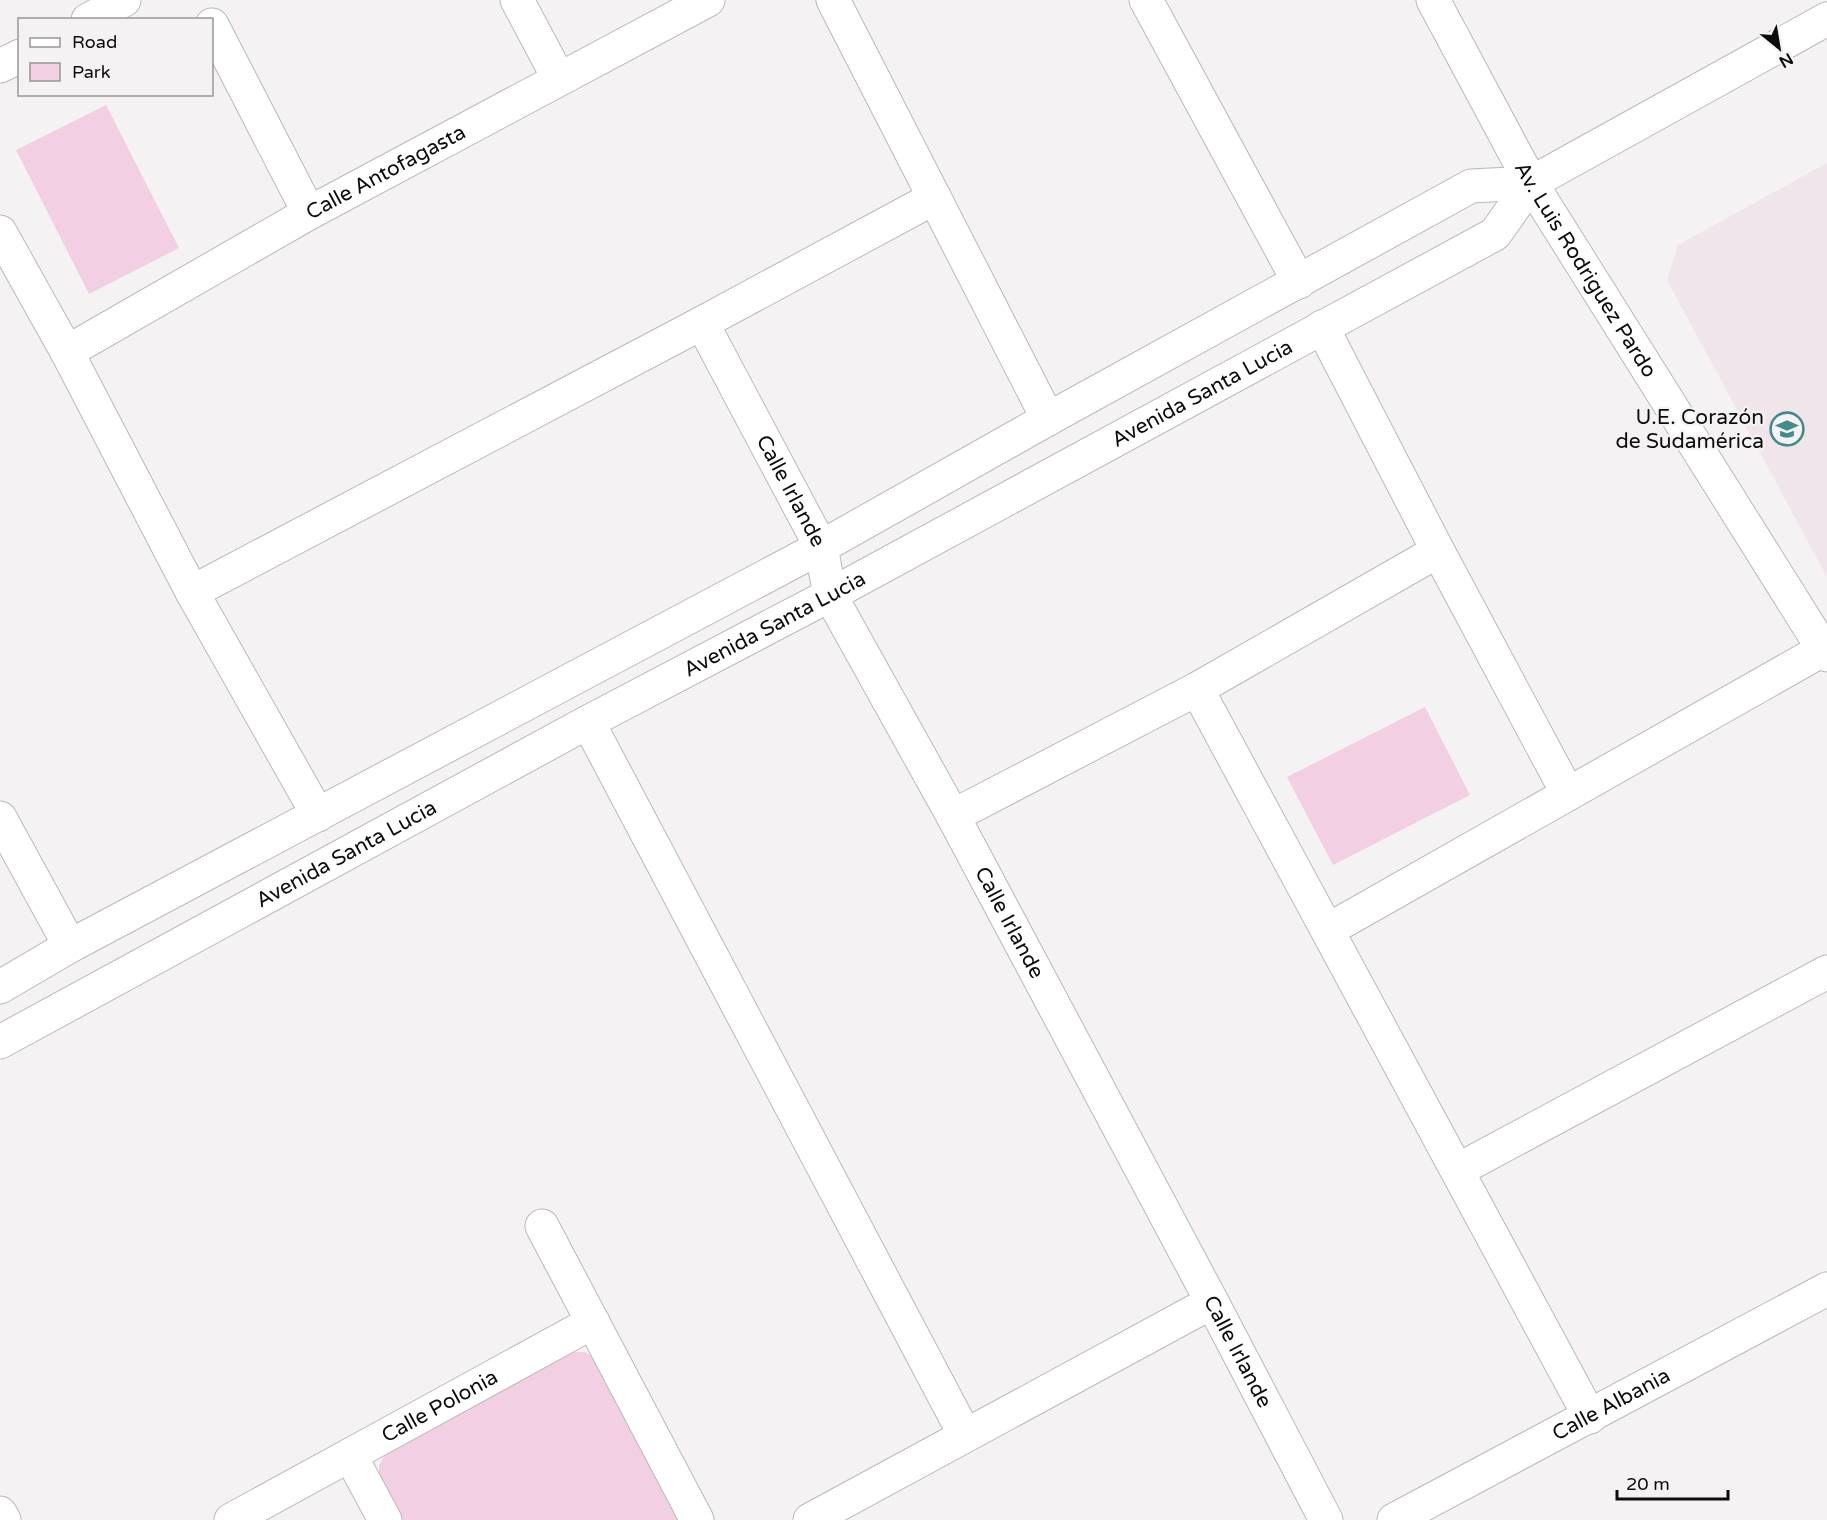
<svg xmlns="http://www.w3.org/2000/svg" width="1827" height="1520" font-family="'Varela Round',sans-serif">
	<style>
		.built { fill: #f0e5ea }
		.green { fill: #f2cfe2 }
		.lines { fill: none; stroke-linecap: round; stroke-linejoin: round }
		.minor-casing { stroke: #bbb8b9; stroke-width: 35 }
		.minor { stroke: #fff; stroke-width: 33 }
		.labels { text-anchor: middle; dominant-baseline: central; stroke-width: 4.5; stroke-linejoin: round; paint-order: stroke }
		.street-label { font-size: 21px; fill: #0d0c0d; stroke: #f5f2f4 }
		.poi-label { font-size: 21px; fill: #0d0c0d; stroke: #f5f2f4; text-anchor: end }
	</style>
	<rect width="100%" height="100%" fill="#f5f2f4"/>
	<path class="built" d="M1827,163V577L1667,280L1678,245Z"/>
	<path class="green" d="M106,105L179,248L89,294L16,150Z
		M1425,707L1470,795L1333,865L1287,777Z
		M571,1352H585L597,1359L683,1520H401L379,1478V1465L387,1452Z"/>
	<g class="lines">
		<defs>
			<g id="minor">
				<path d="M517,0L559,79"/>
				<path d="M833,0L1048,419"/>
				<path d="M1146,0L1299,282"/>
				<path id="s1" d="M1433,0L1531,183L1827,655"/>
				<path d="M88,20L124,0"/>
				<path d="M212,25L309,213"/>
				<path d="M0,66L20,56"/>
				<path d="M0,232L67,352L192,592L318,815"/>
				<path id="s2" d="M702,323L821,547L830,595L953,816L1212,1302L1326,1520"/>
				<path d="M1322,327L1438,551L1568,794"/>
				<path id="s3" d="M67,352L309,213L708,0"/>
				<path d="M192,592L702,323L934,198"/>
				<path d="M1197,689L1590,1417"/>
				<path d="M588,722L965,1435"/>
				<path d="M953,816L1197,689L1438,551"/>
				<path d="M0,818L70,946"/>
				<path d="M1328,930L1824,649"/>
				<path d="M0,987L70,946L821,547L1048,419L1471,186L1531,183L1827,19"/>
				<path id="s4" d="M0,1042L588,722L830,595L1495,234L1531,183"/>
				<path d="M1458,1170L1827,972"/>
				<path d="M542,1226L697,1520"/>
				<path d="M0,1513L4,1520"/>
				<path d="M231,1520L350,1455"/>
				<path id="s5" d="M385,1520L350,1455L593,1322"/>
				<path d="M810,1520L1212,1302"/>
				<path id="s6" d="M1394,1520L1827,1289"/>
			</g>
		</defs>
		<use href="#minor" class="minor-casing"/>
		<use href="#minor" class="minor"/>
	</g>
	<defs>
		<symbol id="school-ring" viewBox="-11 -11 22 22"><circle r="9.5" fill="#f5f2f4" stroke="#448c8b" stroke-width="1.5"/><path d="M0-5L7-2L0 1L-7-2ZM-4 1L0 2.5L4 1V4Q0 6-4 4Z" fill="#448c8b"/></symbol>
	</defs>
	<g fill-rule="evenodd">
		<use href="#school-ring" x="1768" y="410" width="38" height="38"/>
	</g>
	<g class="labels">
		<g class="street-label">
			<text stroke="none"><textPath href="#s3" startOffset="366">Calle Antofagasta</textPath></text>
			<text stroke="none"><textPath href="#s1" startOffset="310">Av. Luis Rodriguez Pardo</textPath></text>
			<text stroke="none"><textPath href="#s4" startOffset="1366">Avenida Santa Lucia</textPath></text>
			<text stroke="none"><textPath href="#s2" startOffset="190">Calle Irlande</textPath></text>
			<text stroke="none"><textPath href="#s4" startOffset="880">Avenida Santa Lucia</textPath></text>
			<text stroke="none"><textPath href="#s4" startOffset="394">Avenida Santa Lucia</textPath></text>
			<text stroke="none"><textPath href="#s2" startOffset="676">Calle Irlande</textPath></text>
			<text stroke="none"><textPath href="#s2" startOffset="1162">Calle Irlande</textPath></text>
			<text stroke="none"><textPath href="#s6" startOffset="246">Calle Albania</textPath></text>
			<text stroke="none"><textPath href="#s5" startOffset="176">Calle Polonia</textPath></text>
		</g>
		<g class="poi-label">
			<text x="1764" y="417">U.E. Corazón<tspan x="1764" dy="24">de Sudamérica</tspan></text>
		</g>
	</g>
	<rect x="18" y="18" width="195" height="78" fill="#f5f2f4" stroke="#989698" stroke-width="1.5"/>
	<rect x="30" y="38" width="30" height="9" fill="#ffffff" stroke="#989698" stroke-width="1.5"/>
	<text x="72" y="48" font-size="18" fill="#0d0c0d">Road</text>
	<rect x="30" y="63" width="30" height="18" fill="#f2cfe2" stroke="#989698" stroke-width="1.5"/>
	<text x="72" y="78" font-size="18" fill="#0d0c0d">Park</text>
	<g transform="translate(1779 48) rotate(150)" stroke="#f5f2f4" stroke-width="4.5" paint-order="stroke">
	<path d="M0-4.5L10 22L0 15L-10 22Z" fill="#0d0c0d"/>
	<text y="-9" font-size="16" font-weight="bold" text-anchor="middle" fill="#0d0c0d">N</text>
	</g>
	<path d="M1617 1490v9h111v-9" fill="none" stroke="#0d0c0d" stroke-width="3"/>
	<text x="1626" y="1490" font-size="18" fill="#0d0c0d" stroke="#f5f2f4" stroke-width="4.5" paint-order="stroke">20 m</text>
</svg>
